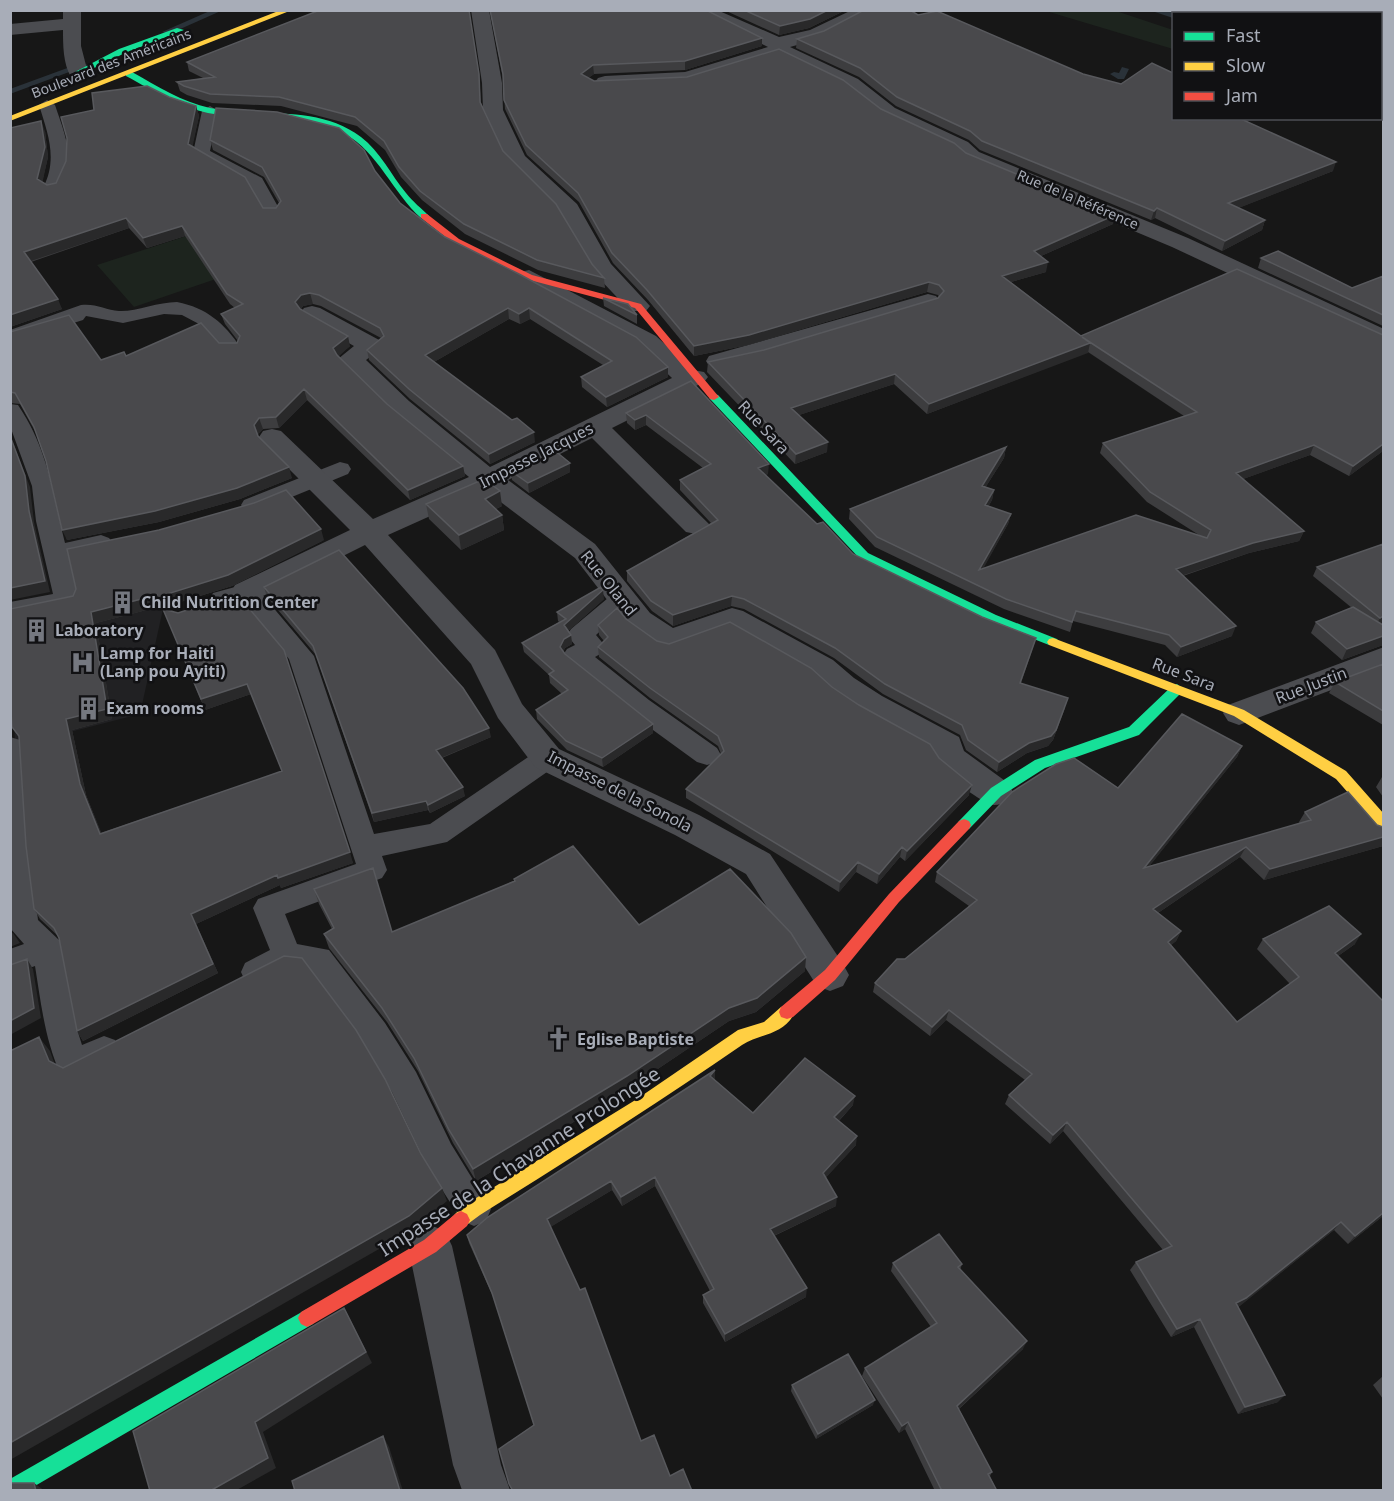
<svg xmlns="http://www.w3.org/2000/svg" width="1394" height="1501" font-family="'Noto Sans',sans-serif">
	<style>
		.built { fill: #212123 }
		.green { fill: #1d241e }
		.water { fill: #2a3239 }
		.lines { fill: none; stroke-linecap: round; stroke-linejoin: round }
		.stream { fill: #2a3239; fill-rule: evenodd }
		.lane { fill: #4b4c50; fill-rule: evenodd }
		.street { fill: #4b4c50; fill-rule: evenodd }
		.fast { fill: #16e098; fill-rule: evenodd }
		.slow { fill: #ffcf43; fill-rule: evenodd }
		.jam { fill: #f24e42; fill-rule: evenodd }
		.wall { fill: #3d3d3f; fill-rule: evenodd }
		.shaded-wall { fill: #29292a }
		.building { fill: #49494c; stroke: #58595d; stroke-width: 1.5; fill-rule: evenodd }
		.labels { text-anchor: middle; dominant-baseline: central; stroke-width: 5; stroke-linejoin: round; paint-order: stroke }
		.far-street-label { font-size: 14px; fill: #a8adb8; stroke: #111113 }
		.street-label { font-size: 16px; fill: #a8adb8; stroke: #111113 }
		.poi-label { font-size: 16px; font-weight: bold; fill: #a8adb8; stroke: #111113; text-anchor: start }
		.near-street-label { font-size: 20px; fill: #a8adb8; stroke: #111113 }
	</style>
	<rect width="100%" height="100%" fill="#171717"/>
	<path class="built" d="M154,580L163,609L140,714L15,746L11,611Z"/>
	<path class="green" d="M1046,11H1116L1173,30V49Z
		M239,219L280,257L134,307L97,265Z"/>
	<path class="water" d="M1152,11H1383V88L1380,87V14H1174L1173,18Z"/>
	<g class="lines">
		<path class="stream" d="M212,10H223L169,34L162,32Z
			M81,63L88,65L10,94V89Z
			M1122,67L1129,69L1124,79H1118L1110,74L1114,72L1119,73Z"/>
		<path class="lane" d="M47,100L55,105C65,135 78,163 58,192L52,193L43,188C58,159 48,134 39,105Z
			M210,106L218,111L210,151L262,178L281,212L278,216H266L249,185L193,153L202,111Z
			M177,302C207,308 224,323 241,348L238,352H224L199,324L182,315L164,314L123,323L86,316L83,320L10,343V330L81,305C95,303 106,310 119,311C135,312 158,302 177,302Z
			M10,404L18,405C49,451 52,492 65,543L101,535L109,538L113,543L109,548L69,558L79,600L76,606L10,619V602L53,594L36,521L32,486L10,426Z
			M340,462L348,464L351,469L348,474L260,510L252,512L244,510L241,505L244,500Z
			M246,584L255,586L314,656L374,834L430,824L537,751L547,748L557,751L561,758L557,765L447,842L382,856L387,870L382,878L285,914L297,944L329,950L385,1023L416,1072L451,1144L491,1209L486,1221L474,1226L462,1221L427,1166L392,1092L363,1043L309,971L290,969L256,985L245,981L241,972L245,963L270,950L253,908L258,899L356,864L289,659L241,602L222,607L213,605L210,599L213,593Z
			M623,591L632,593L635,599L596,635L606,647L602,653L595,657L649,700L717,748L721,755L717,762L707,765L697,762L631,714L567,661L563,655L567,649L575,645L567,635L571,629L614,593Z
			M10,737L20,740L23,747L30,856L38,920L59,940L63,949L76,1026L82,1045L104,1036L115,1040L120,1050L115,1060L72,1080L61,1075C45,1041 41,1003 35,966L10,975V949L24,944L10,928Z"/>
		<path class="street" d="M63,10H81V46L88,73L85,77H71C63,64 63,45 63,30L10,35V24L63,19Z
			M471,10H489L502,83L503,110L525,156L577,204L611,264L650,306L646,311H630L594,273L571,237L559,212L506,159L483,110L482,83Z
			M692,10H717L779,37L810,30L852,10H876L822,38L790,47L858,79L895,108L968,142L979,152L1188,238L1384,329V346L1172,247L965,160L954,150L881,116L844,87L779,55L687,84L598,86L595,82L598,78L605,76L685,72L768,47Z
			M529,270L656,336L693,370L704,372L708,377L704,382L612,428L710,525L706,532L696,534L686,532L592,438L508,480L595,544L650,613L673,628L732,608L743,611L833,660L854,678L882,696L959,737L964,751L1008,783L1013,792L1008,801C1004,803 999,805 994,805C980,803 932,766 930,752L859,713L832,695L811,676L730,630L670,652L659,649L628,627L575,558L486,491L388,535L495,650L522,704L559,749L699,815L770,854L843,964L849,975L843,986L830,991L817,986L746,874L675,835L535,767L498,718L471,664L365,545L257,599L246,602L235,599L231,592L235,585L350,530L263,443L259,437L263,431L272,429L281,431L373,519L469,477L391,413L341,364L338,359L354,346L304,318L300,313L304,308L312,306L320,308L381,341L384,346L366,360L409,401L490,467L672,378L638,346L521,282L517,277L521,272Z
			M928,294L936,296L940,301L936,306C897,318 739,374 709,366L706,361L709,356Z
			M1384,647V670L1239,725L1228,721L1223,713L1228,705Z
			M430,1225L445,1231L452,1246L501,1465L510,1490H462L453,1465L408,1246L415,1231Z"/>
		<path class="fast" d="M177,28L184,30L125,53L82,74L75,72L119,49Z
			M126,72H132C157,86 182,102 210,108C260,118 317,104 361,137C380,151 391,175 406,193C413,202 421,208 429,216L421,218C393,193 378,152 345,134C304,112 258,120 214,114C182,109 154,91 126,76Z
			M714,394L718,395L868,553L996,615L1057,639L1059,642L1057,645H1049L988,621L860,559L710,399L709,397Z
			M1177,684L1183,689L1182,692L1139,735L1045,768L1001,796L969,829H959L957,825L959,821L991,788L1035,760L1129,727L1172,686Z
			M307,1309L313,1312L316,1318L313,1324L28,1490H10V1479Z"/>
		<path class="slow" d="M281,10H292L10,121V116Z
			M1053,638L1244,710L1346,771L1384,814V829L1379,828L1336,779L1234,716L1049,645L1047,642L1049,639Z
			M787,1005L793,1007L795,1012C784,1036 760,1033 742,1045C656,1104 569,1160 480,1215L461,1229L455,1226L452,1220L455,1214L468,1203L637,1099L738,1030L764,1022L781,1007Z"/>
		<path class="jam" d="M421,214H427L459,239L532,275L641,304L719,397L714,400L710,399L635,308L526,279L453,243L421,218Z
			M964,819L969,821L971,825L969,829L899,902L835,980L793,1017L787,1019L781,1017L779,1012L781,1007L825,970L889,894L959,821Z
			M461,1211L467,1214L470,1220L467,1226L436,1252L313,1324L307,1327L301,1324L298,1318L301,1312L424,1240L455,1214Z"/>
	</g>
	<path class="wall" d="M490,10H706L762,46L685,70L594,74L588,78L594,81L881,109L966,153L1113,224L1041,256L1046,272L1011,282L1081,336L1383,451L1349,476L1310,455L1243,479L1304,531L1299,541L1249,553L1183,576L1232,636L1177,657L1165,645L1073,621L1070,632L1004,609L875,547L849,519L850,509L1006,447L1004,458L985,488L994,490L992,500L988,507L1011,514L1008,524L983,568L1199,535L1147,502L1100,453L1103,443L1184,416L1088,352L927,414L894,384L799,415L827,452L795,464L707,372L708,362L764,350L938,298L939,297L938,295L927,292L748,345L694,356L648,300L613,263L579,202L527,155L505,109L503,79Z
		M724,10H846L809,28L779,35Z
		M918,15L1173,118L1333,171L1238,208L1265,220L1262,230L1222,251L1155,218L1151,220L980,150L969,140L896,106L859,77L796,48L797,39L824,31Z
		M187,62L479,74L481,103L503,151L592,264L604,278L605,288L538,270L465,234L422,200L401,177L385,150L357,126L281,106L212,103L187,95L180,91L177,82L203,78L189,71Z
		M169,97L196,106L199,116L192,146L263,208H276L279,203L264,177L213,150L210,140L375,171L400,203L445,237L668,367V377L607,407L582,387L581,377L603,365L530,319L520,324L509,319L434,362L535,442L490,464L410,399L369,360L367,350L381,338L321,306L313,304L303,306L301,309L350,346L338,356L387,404L463,466L465,476L410,500L307,400L279,428L263,429L257,435L292,478L240,499L159,522L67,540L46,461L36,433L20,404L10,403V332L101,360L219,343H237L238,341L225,324L221,314L235,308L230,304L185,236L147,248L129,228L31,262L62,309L10,327V128L45,131L48,157L42,182L47,185L56,183Z
		M1261,258L1352,288L1383,276V326L1258,268Z
		M603,298L637,315V324L604,306Z
		M691,381L768,474L765,475L817,524L853,554L982,617L1036,638L1021,683L1065,708L1053,740L1048,746L1027,753L997,772L966,750L960,735L883,694L834,658L744,609L731,606L673,626L652,611L627,581V571L711,523L680,490V480L703,468L646,425L635,430L627,423L626,413Z
		M511,471L570,472L529,493L512,480Z
		M426,504L502,506L496,509L502,515L504,530L461,550L429,519Z
		M324,540L232,586L171,605L168,611L178,613L237,594L353,863L281,888L280,885L196,924L218,973L83,1041L77,1031L59,938L58,936L40,919L34,909L20,739L12,727L73,596ZM162,606L205,710L251,694L282,771L101,833L86,795L72,730L112,719L96,623Z
		M1383,544L1382,624L1383,625V645L1342,660L1311,633L1316,622L1352,608L1313,576L1317,567Z
		M264,587L491,737L442,758L465,796L430,813L428,810L374,822L316,655L267,597Z
		M604,599L568,631L571,635L572,644L565,648L563,652L653,733L603,767L567,750L537,719L536,710L562,694L550,683L549,675L524,652L522,643L559,622L558,621L557,612Z
		M626,619L657,641L832,687L939,758L969,795L905,861L900,857L877,884L856,872L839,892L686,798V789L721,754L718,746L650,698L599,657L598,647L604,641L599,635L598,625Z
		M1383,664V725L1329,693L1335,682Z
		M1242,746L1237,757L1149,866L1300,824L1299,822L1305,812L1383,827V846L1264,880L1240,857L1158,913L1181,931L1176,941L1171,945L1237,1022L1290,984L1257,949L1263,939L1355,944L1338,956L1383,1216L1348,1244L1334,1230L1238,1307L1278,1402L1238,1414L1194,1327L1171,1337L1130,1270L1136,1262L1163,1250L1063,1131L1050,1144L1005,1104L1009,1095L1025,1080L946,1020L930,1036L873,992L875,983L969,906L935,882L937,872L1118,788Z
		M1383,776V797L1376,787L1382,777Z
		M514,879L639,925L805,971L756,1012L729,1021L628,1089L476,1181L453,1143L418,1071L387,1022L329,948L324,934L332,929L319,904L314,889L392,932L514,881Z
		M715,1070V1080L753,1113L853,1105L839,1121L856,1145L826,1177L836,1206L774,1236L806,1297L725,1342L703,1303V1295L710,1291L655,1186L622,1206L612,1190L550,1227L641,1441L670,1476L692,1491H512L509,1484L534,1425L495,1301L469,1243L467,1235Z
		M893,1263L962,1264L960,1270L1023,1349L959,1409L992,1472L990,1476L997,1491H935L905,1429L899,1433L862,1376L865,1368L931,1327L891,1271Z
		M1383,1376V1399L1373,1385Z
		M792,1385L873,1405L816,1439L791,1391Z"/>
	<path class="shaded-wall" d="M828,10H846L809,28L779,35L780,26Z
		M762,38V46L685,70V61Z
		M593,65L594,74L582,83L581,74Z
		M196,106L199,116L191,154L188,144Z
		M41,121L45,131L48,157L41,189L37,179Z
		M1336,162L1333,171L1226,213L1228,203Z
		M1157,208L1155,218L1151,220L1154,211Z
		M1115,215L1113,224L1032,260L1034,251Z
		M126,218L129,228L28,262L24,252Z
		M1265,220L1262,230L1222,251L1225,241Z
		M182,226L185,236L147,248L143,238Z
		M1048,262L1046,272L1000,285L1002,276Z
		M929,282L927,292L748,345L694,356V346Z
		M310,293L313,304L303,306L298,313L295,302L301,295Z
		M58,299L62,309L10,327V315Z
		M508,308L509,319L427,366L425,355Z
		M529,308L530,319L520,324L519,314Z
		M348,336L350,346L336,359L333,348Z
		M1090,343L1088,353L927,414L929,404Z
		M668,367V377L607,407L606,397Z
		M895,374L894,384L790,418L791,408Z
		M304,389L307,400L279,428L276,417Z
		M646,415V425L635,430V420Z
		M259,418L263,429L257,436L254,425Z
		M534,432L535,442L490,464L489,454Z
		M10,434L30,487L34,522L50,592L10,600V588L29,511Z
		M828,442L827,452L795,464L796,454Z
		M1383,444V451L1349,476L1353,466Z
		M1314,445L1310,455L1232,483L1236,473Z
		M1006,447L1004,458L980,496L982,486Z
		M570,463V472L529,493L528,483Z
		M769,464L768,474L758,478V468Z
		M463,466L465,476L410,500L408,490Z
		M289,467L292,478L240,499L159,522L67,540L62,530Z
		M994,490L992,500L983,516L985,505Z
		M500,491L502,506L487,513L485,499Z
		M1011,514L1008,524L977,580L979,570Z
		M502,515L504,530L461,550L459,535Z
		M321,529L324,540L232,586L171,605L167,614L163,603L167,594Z
		M1304,531L1299,541L1249,553L1172,579L1176,569L1253,543Z
		M603,590L604,599L565,634L564,625Z
		M157,595L162,606L96,623L112,719L72,730L86,795L106,844L100,834L80,784L66,719L91,612Z
		M732,596L731,606L673,626V615Z
		M1383,616V624L1375,627L1380,618Z
		M1236,626L1232,636L1177,657L1181,647Z
		M571,635L572,644L565,648L561,656L560,647L564,639Z
		M1383,636V645L1342,660L1347,649Z
		M1036,638L1033,648L1017,693L1020,683Z
		M247,684L251,694L205,710L201,699Z
		M1068,698L1053,740L1048,746L1027,753L997,772L999,762Z
		M653,724V733L603,767L602,758Z
		M489,728L491,737L438,759L436,750Z
		M1242,746L1237,757L1140,878L1144,868Z
		M972,785L969,795L905,861L907,851Z
		M463,787L465,796L430,813L428,805Z
		M426,801L428,810L374,822L372,813Z
		M1383,837V846L1264,880L1270,869Z
		M902,847L900,857L877,884L879,874Z
		M1246,847L1240,857L1149,919L1153,909Z
		M350,852L353,863L281,888L280,885L196,924L218,973L83,1041L77,1031L191,914L277,875Z
		M858,862L856,872L839,892L840,882Z
		M1181,931L1176,941L1163,952L1168,942Z
		M13,933L20,943L10,947V934Z
		M1361,934L1355,944L1328,963L1335,953Z
		M806,957L805,971L756,1012L729,1021L628,1089L476,1181L473,1169L729,1008Z
		M27,959L33,969L41,1018L10,1035V1021Z
		M949,1010L946,1020L930,1036L932,1027Z
		M39,1037L50,1051L59,1076L49,1061Z
		M715,1070V1079L710,1086V1076Z
		M855,1096L853,1105L833,1127L834,1117Z
		M1067,1122L1063,1131L1050,1144L1053,1135Z
		M857,1136L856,1145L822,1182L823,1173Z
		M655,1177V1186L622,1206L621,1197Z
		M611,1181L612,1190L549,1228L547,1219Z
		M442,1188L447,1201L414,1229L10,1460V1443Z
		M837,1197L836,1206L769,1238L770,1229Z
		M1383,1213V1216L1348,1244L1355,1236Z
		M1341,1222L1334,1230L1240,1306L1230,1311L1236,1303Z
		M807,1288L806,1297L725,1342V1334Z
		M350,1319L372,1363L263,1432L276,1468L235,1491H210L255,1422Z
		M1200,1319L1194,1327L1171,1337L1177,1329Z
		M1027,1341L1023,1349L954,1413L957,1406Z
		M1285,1395L1278,1402L1238,1414L1245,1407Z
		M875,1400L873,1405L816,1439L818,1434Z
		M908,1422L905,1429L899,1433L902,1426Z
		M383,1436L389,1447L403,1491H400Z
		M34,1483L45,1491H36Z"/>
	<path class="building" d="M320,10H469L479,74L480,102L503,151L556,204L592,264L604,278L537,260L464,224L420,191L399,167L384,141L355,117L279,97L210,94L184,86L177,82L215,77L187,62Z
		M490,10H706L762,38L685,61L593,65L581,74L594,81L687,77L779,49L843,80L881,109L954,143L966,153L1115,215L1034,251L1048,262L1002,276L1081,336L1237,269L1383,335V444L1353,466L1314,445L1236,473L1304,531L1253,543L1176,569L1236,626L1181,647L1169,635L1076,611L1072,622L1006,599L877,537L850,509L1006,447L982,486L994,490L985,505L1011,514L979,570L1136,515L1207,538L1211,530L1150,492L1103,443L1197,412L1082,337L1090,343L929,404L895,374L791,408L828,442L796,454L708,362L764,350L938,298L944,291L939,285L929,282L749,335L694,346L647,290L612,253L578,193L526,145L504,100L503,74Z
		M744,10H828L810,19L780,26Z
		M864,10H910L918,15L937,11L1083,74L1121,84L1152,63L1173,73V118H1239L1336,162L1228,203L1265,220L1225,241L1157,208L1154,211L982,141L970,131L897,97L860,68L797,39L824,31Z
		M147,86L169,97L196,106L188,144L245,177L263,208H276L281,201L262,167L210,140L216,108L277,112L339,128L364,150L375,171L400,203L445,237L519,274L636,337L668,367L606,397L581,377L612,361L529,308L519,314L508,308L425,355L512,420L517,418L534,432L489,454L409,389L367,350L384,336L380,328L319,295L310,293L301,295L295,302L300,309L348,336L333,348L337,355L387,404L463,466L408,490L304,389L276,417L259,418L254,425L258,436L289,467L237,488L155,511L62,530L46,461L34,427L15,393L10,392V332L69,315L101,360L124,352L126,356L201,323L219,343H237L240,336L221,314L243,304L227,294L182,226L143,238L126,218L24,252L58,299L10,315V128L41,121L45,147L37,179L47,185L56,183L66,161L67,138L61,117L94,110L92,93Z
		M1278,251L1352,288L1383,276V315L1261,258Z
		M603,298L628,304L637,315Z
		M691,381L769,464L758,468L817,524L823,522L853,554L982,617L1036,638L1020,683L1068,698L1056,730L1051,736L1029,743L999,762L968,740L962,725L885,684L835,648L744,599L732,596L673,615L651,601L627,571L718,520L680,480L711,464L646,415L635,420L626,413Z
		M10,436L25,476L29,511L45,581L10,588Z
		M554,450L570,463L528,483L511,471Z
		M484,479L500,491L485,499L502,515L459,535L426,504Z
		M286,490L321,529L228,575L167,594L163,603L167,610L178,613L237,594L284,650L350,852L278,878L277,875L191,914L213,964L77,1031L59,938L54,928L34,909L26,846L19,736L12,727L10,697V609L73,596L76,589L67,549L159,530L254,503ZM157,595L201,699L247,684L282,771L100,834L80,784L66,719L107,709L91,612Z
		M1383,544V616L1380,618L1317,567Z
		M339,550L463,688L489,728L436,750L463,787L428,805L426,801L372,813L313,646L264,587Z
		M601,587L603,590L564,625L571,635L564,639L560,647L565,654L653,724L602,758L566,741L536,710L568,690L549,674L554,671L522,643L566,619L557,612Z
		M1353,607L1383,625V636L1347,649L1316,622Z
		M617,608L626,619L657,641L669,644L730,622L811,668L832,687L859,705L930,744L939,758L972,785L907,851L902,847L879,874L858,862L840,882L686,789L724,751L718,736L650,688L598,647L608,637L598,625Z
		M1383,664V711L1335,682Z
		M1182,714L1242,746L1144,868L1311,820L1305,812L1348,792L1377,825L1383,827V837L1270,869L1246,847L1153,909L1181,931L1168,942L1237,1022L1299,977L1263,939L1329,906L1361,934L1335,953L1383,1001V1213L1355,1236L1341,1222L1246,1298L1236,1303L1285,1395L1245,1407L1200,1319L1177,1329L1136,1262L1172,1246L1067,1122L1053,1135L1009,1095L1032,1074L949,1010L932,1027L875,983L897,959H905L977,900L937,872L1012,792L1056,764L1074,758L1118,788Z
		M573,846L639,925L730,869L791,933L806,957L757,998L729,1008L627,1076L473,1169L449,1130L414,1058L382,1008L324,934L334,928L314,889L373,868L392,932L515,881L514,879Z
		M284,956L302,958L356,1030L385,1079L421,1154L442,1188L409,1216L10,1443V1051L39,1037L49,1061L63,1068Z
		M27,959L34,1008L10,1021V965Z
		M805,1058L855,1096L834,1117L857,1136L823,1173L837,1197L770,1229L807,1288L725,1334L703,1295L714,1289L655,1177L621,1197L611,1181L547,1219L580,1290L585,1288L641,1441L654,1435L670,1476L683,1469L692,1491H513L509,1484L499,1449L534,1425L492,1293L467,1235L488,1217L715,1070L710,1076L753,1113Z
		M939,1234L962,1264L958,1267L1027,1341L957,1406L992,1472L988,1474L997,1491H942L908,1422L902,1426L865,1368L937,1323L893,1263Z
		M344,1308L366,1352L255,1422L268,1458L210,1491H150L133,1431Z
		M848,1354L875,1400L818,1434L792,1385Z
		M383,1436L400,1491H295L292,1481Z
		M10,1483H34L36,1491H10Z"/>
	<defs>
		<symbol id="building-bare" viewBox="-9 -9 18 18"><path d="M-4-6H4V6H1V3H-1V6H-4ZM-2.5-4.3h1.7v1.8h-1.7ZM.8-4.3h1.7v1.8H.8ZM-2.5-1h1.7V.8h-1.7ZM.8-1h1.7V.8H.8Z" fill="#757880" stroke="#111113" stroke-width="2.5" paint-order="stroke"/></symbol>
		<symbol id="hospital-bare" viewBox="-9 -9 18 18"><path d="M-5-5h3v3.5h4V-5h3V5h-3V1.5h-4V5h-3Z" fill="#757880" stroke="#111113" stroke-width="2.5" paint-order="stroke"/></symbol>
		<symbol id="church-bare" viewBox="-9 -9 18 18"><path d="M-1.2-6h2.4v3.5h3.3v2.4h-3.3V6h-2.4V-.1h-3.3v-2.4h3.3Z" fill="#757880" stroke="#111113" stroke-width="2.5" paint-order="stroke"/></symbol>
	</defs>
	<g fill-rule="evenodd">
		<use href="#building-bare" x="106" y="586" width="33" height="33"/>
		<use href="#building-bare" x="20" y="614" width="33" height="33"/>
		<use href="#hospital-bare" x="66" y="646" width="33" height="33"/>
		<use href="#building-bare" x="72" y="692" width="33" height="33"/>
		<use href="#church-bare" x="542" y="1022" width="33" height="33"/>
	</g>
	<g class="labels">
		<g class="far-street-label">
			<text transform="translate(111 63) rotate(-21)">Boulevard des Américains</text>
			<text transform="translate(1078 199) rotate(23)">Rue de la Référence</text>
		</g>
		<g class="street-label">
			<text transform="translate(764 427) rotate(47)">Rue Sara</text>
			<text transform="translate(536 455) rotate(-27)">Impasse Jacques</text>
			<text transform="translate(609 583) rotate(51)">Rue Oland</text>
			<text transform="translate(1184 674) rotate(21)">Rue Sara</text>
			<text transform="translate(1311 685) rotate(-21)">Rue Justin</text>
			<text transform="translate(620 791) rotate(27)">Impasse de la Sonola</text>
		</g>
		<g class="poi-label">
			<text x="141" y="602">Child Nutrition Center</text>
			<text x="55" y="630">Laboratory</text>
			<text x="100" y="653">Lamp for Haiti<tspan x="100" dy="18">(Lanp pou Ayiti)</tspan></text>
			<text x="106" y="708">Exam rooms</text>
			<text x="577" y="1039">Eglise Baptiste</text>
		</g>
		<g class="near-street-label">
			<text transform="translate(519 1161) rotate(-33)">Impasse de la Chavanne Prolongée</text>
		</g>
	</g>
	<rect width="1394" height="1501" fill="none" stroke="#a8adb8" stroke-width="24"/>
	<rect x="1172" y="12" width="210" height="108" fill="#111113" stroke="#4d4f55" stroke-width="1.5"/>
	<rect x="1184" y="32" width="30" height="9" fill="#16e098" stroke="#4d4f55" stroke-width="1.5"/>
	<text x="1226" y="42" font-size="18" fill="#a8adb8">Fast</text>
	<rect x="1184" y="62" width="30" height="9" fill="#ffcf43" stroke="#4d4f55" stroke-width="1.5"/>
	<text x="1226" y="72" font-size="18" fill="#a8adb8">Slow</text>
	<rect x="1184" y="92" width="30" height="9" fill="#f24e42" stroke="#4d4f55" stroke-width="1.5"/>
	<text x="1226" y="102" font-size="18" fill="#a8adb8">Jam</text>
</svg>
